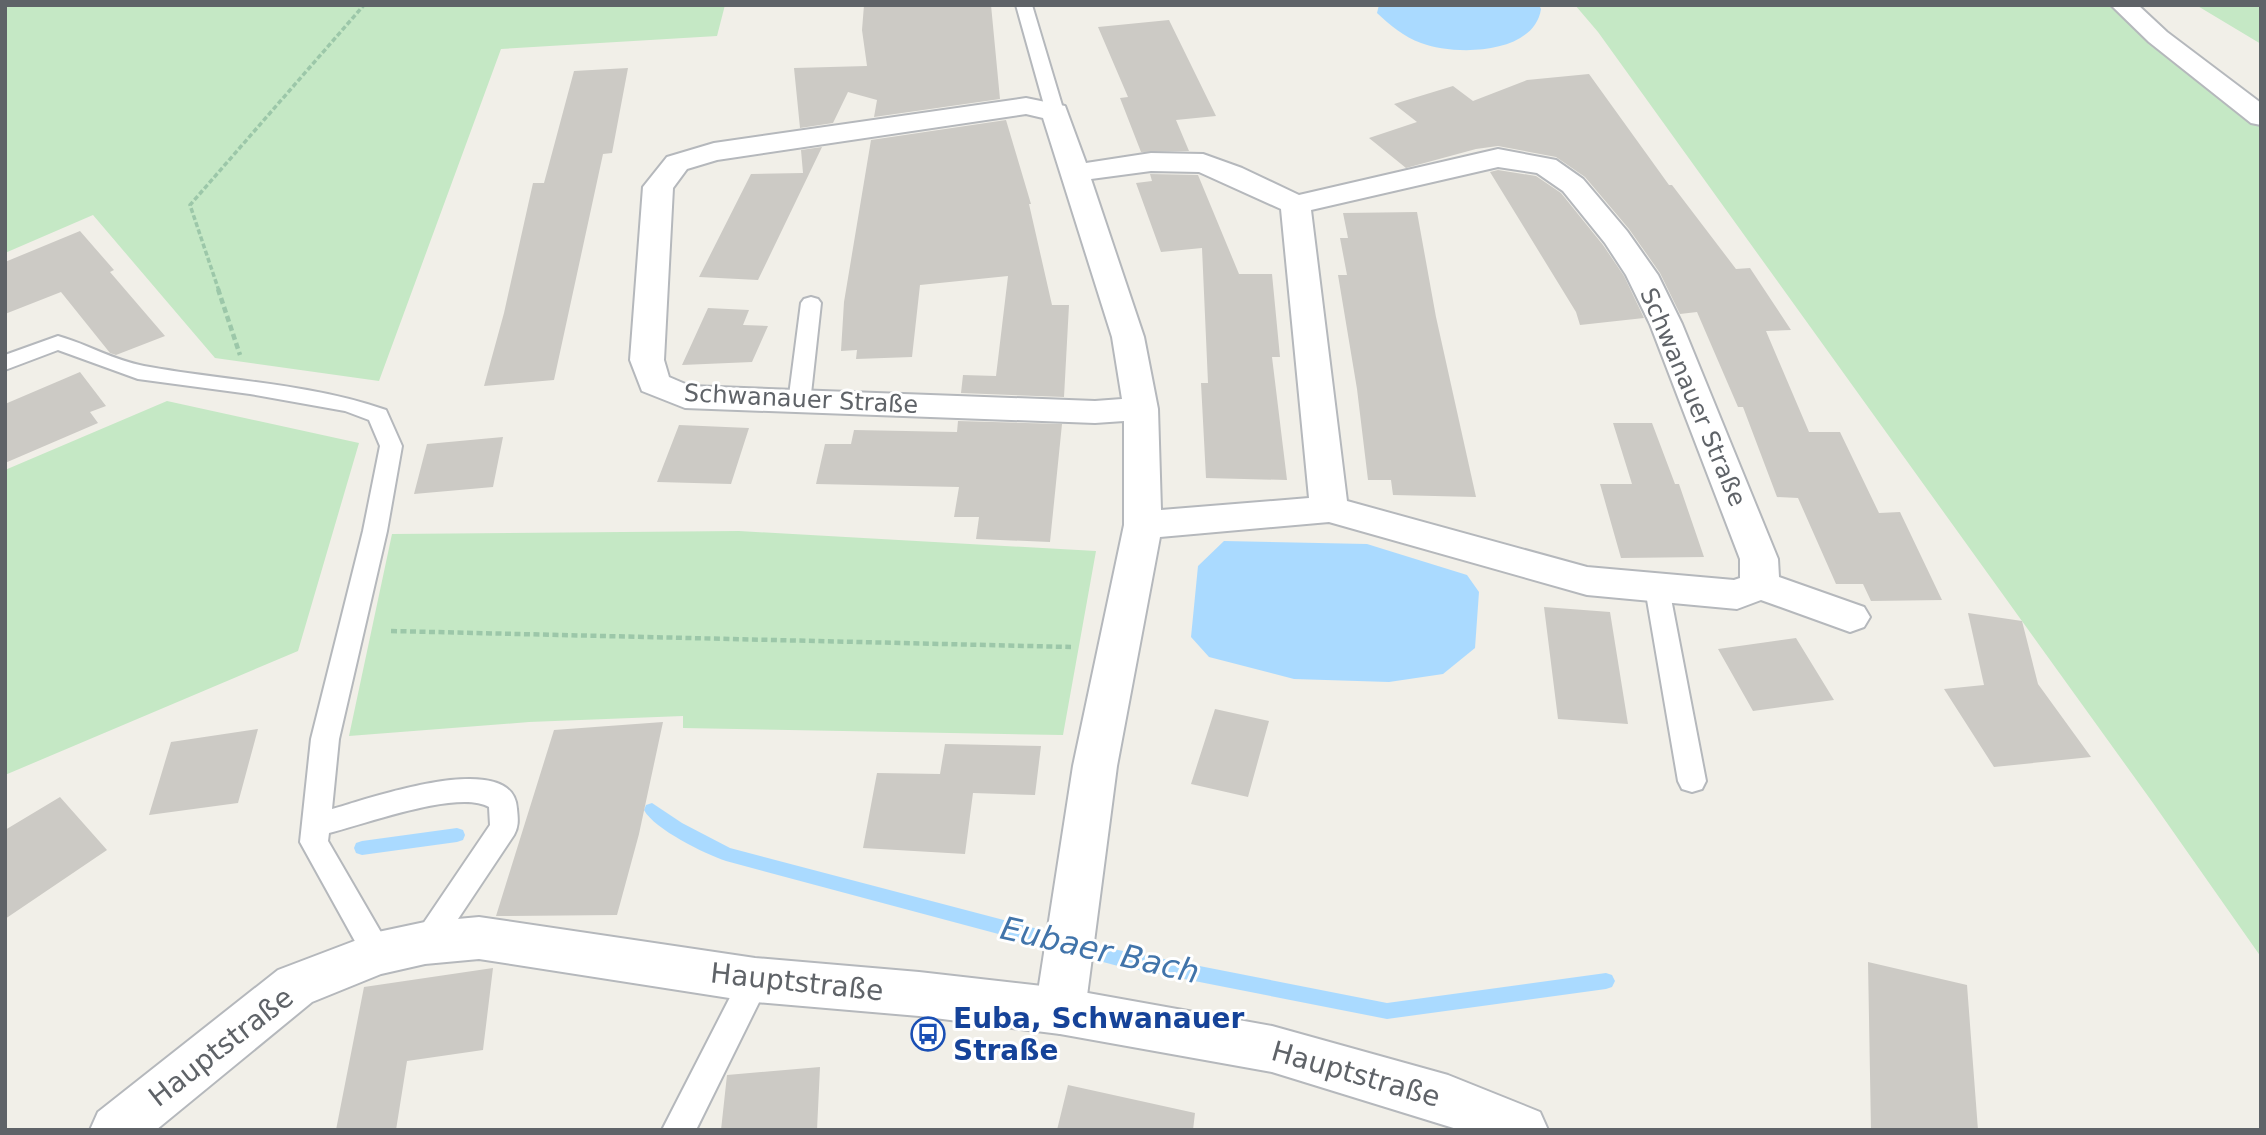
<svg xmlns="http://www.w3.org/2000/svg" width="2266" height="1135" font-family="'DejaVu Sans',sans-serif">
	<style>
		.green { fill: #c5e8c5 }
		.water { fill: #aadaff }
		.lines { fill: none; stroke-linecap: round; stroke-linejoin: round }
		.stream { fill: #aadaff; fill-rule: evenodd }
		.building { fill: #cccac5 }
		.service-casing { stroke: #b5b8bc; stroke-width: 4 }
		.minor-casing { stroke: #b5b8bc; stroke-width: 4 }
		.tertiary-casing { stroke: #b5b8bc; stroke-width: 4 }
		.path-far1 { stroke: #9cc7a9; stroke-width: 3.5; stroke-dasharray: 5 2.5; stroke-linecap: butt }
		.path { stroke: #9cc7a9; stroke-width: 4.5; stroke-dasharray: 6 3.5; stroke-linecap: butt }
		.service { fill: #fff; fill-rule: evenodd }
		.minor { fill: #fff; fill-rule: evenodd }
		.tertiary { fill: #fff; fill-rule: evenodd }
		.labels { text-anchor: middle; dominant-baseline: central; stroke-width: 6; stroke-linejoin: round; paint-order: stroke }
		.street-label { font-size: 24px; fill: #5f6368; stroke: #fff }
		.near-street-label { font-size: 28px; fill: #5f6368; stroke: #fff }
		.near-transit-label { font-size: 28px; font-weight: bold; fill: #164399; stroke: #fff; text-anchor: start }
		.near-water-label { font-size: 32px; font-style: italic; fill: #4174aa; stroke: #fff }
	</style>
	<rect width="100%" height="100%" fill="#f1efe8"/>
	<path class="green" d="M5,5H725L717,36L501,49L379,381L215,358L93,215L5,253Z
		M1575,5H2110L2146,38L2261,126V957L2153,803L1598,32Z
		M2196,5H2261V44Z
		M167,401L359,443L298,651L5,775V470Z
		M739,531L1096,551L1063,735L683,728V716L529,722L349,736L392,534Z"/>
	<path class="water" d="M1379,5H1539L1541,9C1534,55 1455,56 1421,43C1404,37 1390,25 1377,13Z
		M1224,541L1367,544L1467,575L1479,592L1475,648L1443,674L1389,682L1294,679L1209,657L1191,637L1198,566Z"/>
	<g class="lines">
		<path class="stream" d="M652,803L682,823L730,848L1118,950L1387,1003L1606,973L1612,975L1615,981L1612,987L1606,989L1387,1019L1118,966L726,861C705,854 654,829 644,810L646,805Z
			M457,828L463,830L465,835L463,840L457,842L362,855L356,853L354,848L356,843L362,841Z"/>
	</g>
	<path class="building" d="M864,5H991L1000,99L874,117L877,100L848,92L833,123L800,128L794,68L867,66L862,30Z
		M1169,20L1216,116L1176,120L1189,151L1141,152L1120,98L1128,97L1098,27Z
		M628,68L612,153L603,154L554,380L484,386L504,313L533,183H544L574,71Z
		M1589,74L1669,185H1672L1736,269L1750,268L1791,330L1766,331L1809,432H1840L1879,513L1900,512L1942,600L1871,601L1863,584H1836L1798,498L1777,497L1743,407H1738L1697,312L1680,314L1660,273L1629,229L1585,177L1556,157L1498,146L1476,149L1406,168L1369,138L1417,122L1394,104L1453,86L1473,101L1527,80Z
		M1006,120L1031,204H1029L1052,305H1069L1064,397L961,393L963,375L996,376L1008,276L920,285L912,357L856,359L857,350L841,351L844,302L871,140Z
		M822,147L758,280L699,277L751,174L803,173L801,150Z
		M1498,170L1536,176L1561,193L1603,245L1624,276L1644,318L1580,325L1576,312L1490,172Z
		M1150,174L1198,175L1239,274H1272L1280,357H1272L1287,480L1206,478L1201,383H1208L1202,248L1161,252L1136,183L1152,181Z
		M1417,212L1436,317L1476,497L1393,495L1391,480H1368L1357,389L1338,275H1347L1340,238H1348L1343,213Z
		M80,231L114,270L110,272L165,336L116,355L110,353L61,292L5,314V262Z
		M708,308L749,310L743,325L768,326L752,362L682,365Z
		M80,372L106,406L90,412L98,423L5,463V404Z
		M958,421L1062,424L1050,542L976,539L979,517H954L959,487L816,484L825,444H851L854,430L957,432Z
		M1613,423H1652L1675,484H1679L1704,557L1621,558L1600,484H1632Z
		M679,425L749,428L731,484L657,482Z
		M503,437L493,487L414,494L427,444Z
		M1544,607L1610,612L1628,724L1558,719Z
		M1968,613L2022,621L2038,684L2091,757L1994,767L1944,689L1984,685Z
		M1796,638L1834,700L1753,711L1718,649Z
		M1215,709L1269,721L1248,797L1191,784Z
		M663,722L639,834L617,915L496,916L554,730Z
		M258,729L238,803L149,815L171,742Z
		M945,744L1041,746L1035,795L973,793L965,854L863,848L877,773L940,774Z
		M60,797L107,850L5,919V830Z
		M1868,962L1967,985L1978,1130H1871Z
		M493,968L483,1050L407,1061L396,1130H336L364,987Z
		M820,1067L817,1130H721L727,1075Z
		M1068,1085L1195,1113L1193,1130H1057Z"/>
	<g class="lines">
		<defs>
			<path id="service" d="M1016,5H1032L1064,112L1061,116H1049L1046,112Z
				M811,297L818,299L821,303L810,403L807,408H791L788,403L801,303L804,299Z
				M58,336C87,344 115,361 144,366C225,381 308,383 386,410L402,446L387,531L339,739L332,809C365,800 514,746 517,809C518,819 519,826 514,835L436,952L425,956L414,952L410,943L490,825L489,807C459,789 365,824 329,833L328,841L393,953L389,963L378,967L367,963L300,842L311,739L363,531L380,446L369,420L345,411L250,394L138,379L58,350L5,370V355Z
				M1657,579L1666,582L1669,588L1706,781L1702,789L1692,792L1682,789L1678,781L1645,588L1648,582Z
				M755,966L766,970L770,980L696,1130H662L744,970Z"/>
			<path id="minor" d="M2111,5H2138L2167,32L2261,103V125L2251,123L2149,42Z
				M1026,98L1065,106L1086,163L1151,153L1203,154L1242,168L1299,195L1498,149L1556,160L1583,179L1627,231L1658,275L1682,324L1778,559L1779,577L1864,607L1870,617L1864,627L1850,632L1761,600L1737,609L1587,595L1329,522L1160,537L1117,766L1085,1011L1077,1027L1060,1034L1043,1027L1035,1011L1073,766L1124,525V421L1095,423L685,408L642,391L630,360L643,187L667,157L714,143ZM1026,114L1043,118L1112,337L1122,399L1095,401L690,386L669,377L664,360L673,188L687,169L717,160ZM1498,167L1537,173L1563,191L1605,243L1626,275L1650,324L1740,559V578L1734,580L1587,567L1347,501L1311,210ZM1151,171L1199,172L1281,209L1309,498L1161,510L1158,409L1144,337L1091,179Z"/>
			<path id="tertiary" d="M479,917L755,958L919,972L1060,988L1272,1026L1448,1075L1540,1112L1548,1130H1460L1272,1072L1060,1034L919,1016L755,1002L479,959L425,964L381,974L312,1002L156,1130H90L98,1112L278,970L378,932L425,922Z"/>
		</defs>
		<use href="#service" class="service-casing"/>
		<use href="#minor" class="minor-casing"/>
		<use href="#tertiary" class="tertiary-casing"/>
		<path class="path-far1" d="M219,291L190,205L364,5"/>
		<path class="path" d="M218,289L240,355
			M391,631L1071,647"/>
		<use href="#service" class="service"/>
		<use href="#minor" class="minor"/>
		<use href="#tertiary" class="tertiary"/>
	</g>
	<defs>
		<symbol id="bus-ring" viewBox="-11 -11 22 22"><circle r="9.5" fill="#fff" stroke="#1a4fb4" stroke-width="1.5"/><path d="M-5-6H5V4H4V6H2V4H-2V6H-4V4H-5ZM-3.5-4V0h7V-4ZM-3.5 1.2v1.5H-2V1.2ZM2 1.2v1.5H3.5V1.2Z" fill="#1a4fb4"/></symbol>
	</defs>
	<g fill-rule="evenodd">
		<use href="#bus-ring" x="909" y="1015" width="38" height="38"/>
	</g>
	<g class="labels">
		<g class="street-label">
			<text transform="translate(1693 397) rotate(67)">Schwanauer Straße</text>
			<text transform="translate(801 399) rotate(3)">Schwanauer Straße</text>
		</g>
		<g class="near-street-label">
			<text transform="translate(797 982) rotate(6)">Hauptstraße</text>
			<text transform="translate(221 1047) rotate(-38)">Hauptstraße</text>
			<text transform="translate(1356 1074) rotate(16)">Hauptstraße</text>
		</g>
		<g class="near-transit-label">
			<text x="953" y="1018">Euba, Schwanauer<tspan x="953" dy="32">Straße</tspan></text>
		</g>
		<g class="near-water-label">
			<text transform="translate(1100 950) rotate(13)">Eubaer Bach</text>
		</g>
	</g>
	<rect width="2266" height="1135" fill="none" stroke="#5f6368" stroke-width="14"/>
</svg>
